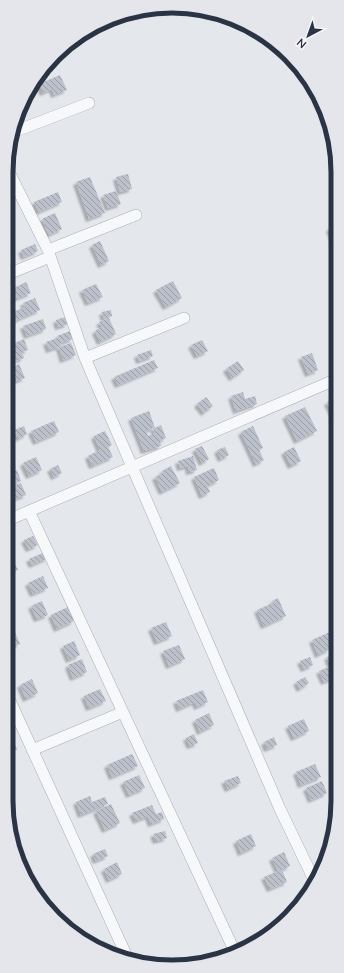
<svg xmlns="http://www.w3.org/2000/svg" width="344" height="973" font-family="Mulish,sans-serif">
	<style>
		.building { fill: url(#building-back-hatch); fill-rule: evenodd; filter: url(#shadow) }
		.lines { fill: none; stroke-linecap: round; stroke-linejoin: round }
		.minor-casing { stroke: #a9aeb7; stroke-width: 12 }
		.minor { stroke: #f7f8fa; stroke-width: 11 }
		.rim { fill: none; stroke: #2b3445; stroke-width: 5 }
	</style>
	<defs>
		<pattern id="building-back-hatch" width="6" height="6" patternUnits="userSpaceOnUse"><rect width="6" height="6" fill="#bbc0ca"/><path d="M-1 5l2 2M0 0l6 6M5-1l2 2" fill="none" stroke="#989da6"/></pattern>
		<filter id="shadow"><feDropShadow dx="-3" dy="3" stdDeviation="1" flood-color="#0004"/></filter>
	</defs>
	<rect width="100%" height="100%" fill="#e4e7ec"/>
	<path class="building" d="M60,75L67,90L54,95L52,89L43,93L39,84Z
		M128,174L132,189L120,192L116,177Z
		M90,177L105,213L89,219L76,182Z
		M116,191L121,204L108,208L103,195Z
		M58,192L62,202L39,212L34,202Z
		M55,213L62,229L49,235L42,219Z
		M337,225V241L334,242L329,228Z
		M6,235L11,249L6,251Z
		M100,241L109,261L101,265L92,245Z
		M35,244L38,251L24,257L21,250Z
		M173,281L182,298L166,307L156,290Z
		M26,282L31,293L16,299L12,289Z
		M96,284L103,297L88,303L82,290Z
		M35,298L40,310L10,323L6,315L25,307L23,303Z
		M111,310L112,316L104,319L102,312Z
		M65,317L68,324L58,327L56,320Z
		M109,318L116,334L100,342L95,331L102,327L99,322Z
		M43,319L46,329L27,336L23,326Z
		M70,331L73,339L60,343L61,346L49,350L46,342L58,338L57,336Z
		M24,339L28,350L22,352L24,358L6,365V352L14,349L12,344Z
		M202,340L208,351L197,356L191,345Z
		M71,343L76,355L63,360L59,347Z
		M151,350L153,356L139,361L137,355Z
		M312,353L318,370L308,374L301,357Z
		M154,360L158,368L118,385L114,377Z
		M238,361L244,370L232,378L226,369Z
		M19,364L25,378L17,381L11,368Z
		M243,392L245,399L255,396L257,404L236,411L231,396Z
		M206,397L213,406L204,413L197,404Z
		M337,398V423L327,402Z
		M305,407L317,431L297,441L285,416Z
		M149,411L155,428L161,425L166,438L160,441L161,446L144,451L131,418ZM153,428L155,433L148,436L146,431Z
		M54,421L59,432L36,442L31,431Z
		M24,426L27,434L18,439L14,430Z
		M253,426L263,448L259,450L264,460L256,464L241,432Z
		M105,431L112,445L108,447L113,457L92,466L88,456L100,450L94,436Z
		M202,446L209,459L202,463L195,449Z
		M225,447L229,455L221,459L217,450Z
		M294,447L301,461L291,466L284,452Z
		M10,456L16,468L6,472V458Z
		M193,456L197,470L189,472L188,466L180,468L178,461Z
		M36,457L42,470L29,476L23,463Z
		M58,465L62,473L54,477L50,469Z
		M171,466L180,483L162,492L155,477L163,473L162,471Z
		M214,468L219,480L207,486L210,492L202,496L194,477Z
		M17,470L21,481L12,484L7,474Z
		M21,483L26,495L10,501L6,489Z
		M33,536L38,545L29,549L24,540Z
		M45,552L48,558L32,565L29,559Z
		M11,555L18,570L7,575L6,558Z
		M43,576L48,588L33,594L28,583Z
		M278,598L286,616L264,626L257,610L273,603L272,601Z
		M42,601L48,615L37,619L31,606Z
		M68,607L74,621L57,629L51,615Z
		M166,622L172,636L157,642L151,628Z
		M14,630L20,644L6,650V633Z
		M330,632L334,640L327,642L330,649L318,655L312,640Z
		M74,641L80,655L69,660L63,646Z
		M179,645L185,659L169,666L163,651Z
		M335,653L338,659V676L324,682L319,671L331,666L327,657Z
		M310,657L313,665L304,669L300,661Z
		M82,659L87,672L73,678L68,665Z
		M305,677L309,683L300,689L296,682Z
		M32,679L38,693L26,699L20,685Z
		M100,689L106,701L89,708L84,696Z
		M203,690L208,702L197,707L195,702L179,709L176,701Z
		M209,713L214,725L200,732L195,720Z
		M304,719L309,731L294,738L288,726Z
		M12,734L17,750L6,754V736Z
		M194,734L198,743L190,746L186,738Z
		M274,737L277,745L267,749L264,742Z
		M132,754L138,766L112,777L107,765Z
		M315,764L321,777L301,785L296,772Z
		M139,775L145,788L129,795L123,782Z
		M238,776L241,783L228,789L224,781Z
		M322,781L327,793L311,800L306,788Z
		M90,796L92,802L105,797L108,804L81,815L76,802Z
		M111,804L120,823L105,830L96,811Z
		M152,805L156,814L162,812L164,819L151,824L148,816L136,821L132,813Z
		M165,831L167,838L156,841L153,834Z
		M251,834L256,846L241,853L236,841Z
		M105,849L108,856L96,861L93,854Z
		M284,852L290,866L282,870L287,882L270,889L264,877L278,871L272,858Z
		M117,862L122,874L109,880L104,869Z"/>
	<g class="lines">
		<defs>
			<path id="minor" d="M11,133L89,103
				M7,168L48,250L85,358L280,809L315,882
				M48,250L136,215
				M6,275L50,257
				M85,358L184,318
				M29,511L235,952
				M6,521L337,379
				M6,692L128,959
				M32,750L123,712"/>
		</defs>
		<use href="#minor" class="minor-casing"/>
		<use href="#minor" class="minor"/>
	</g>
	<path d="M0 0H344V973H0ZM172 13H172A159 159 0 0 1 331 172V801A159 159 0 0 1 172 960H172A159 159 0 0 1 13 801V172A159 159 0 0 1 172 13Z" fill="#e4e6eb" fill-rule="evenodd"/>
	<path class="rim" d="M172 13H172A159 159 0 0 1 331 172V801A159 159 0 0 1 172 960H172A159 159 0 0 1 13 801V172A159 159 0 0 1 172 13Z"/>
	<g transform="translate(308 36) rotate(221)" stroke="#f4f6f9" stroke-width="3" paint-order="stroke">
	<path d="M0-3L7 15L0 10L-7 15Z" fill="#2b3445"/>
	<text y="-6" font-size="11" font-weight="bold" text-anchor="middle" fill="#2b3445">N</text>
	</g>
</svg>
